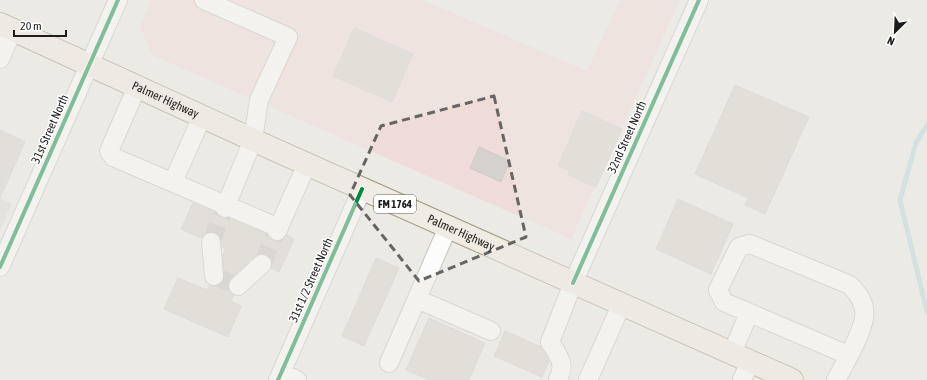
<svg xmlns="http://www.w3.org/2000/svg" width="927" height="380" font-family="'Asap Condensed',sans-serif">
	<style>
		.residential { fill: #dbd9d6 }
		.commercial { fill: #efdcd8 }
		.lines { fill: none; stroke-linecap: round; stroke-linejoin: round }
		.stream { stroke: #b5d7e3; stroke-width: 5 }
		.building { fill: #d5d2cd; stroke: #cfcbc5 }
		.minor-tunnel { stroke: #c3c1bc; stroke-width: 18; stroke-dasharray: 18 9; stroke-linecap: butt }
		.minor-casing { stroke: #c4c4c1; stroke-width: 20 }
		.major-casing { stroke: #a29982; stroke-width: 24 }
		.minor { stroke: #fcfcfb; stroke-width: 18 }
		.major { stroke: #f0ece3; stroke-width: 22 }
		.cycleway-casing { stroke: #fff; stroke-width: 6 }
		.cycleway { stroke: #00873e; stroke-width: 4 }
		.marked { fill: none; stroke: #656563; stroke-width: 3; stroke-dasharray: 8 5; stroke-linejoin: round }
		.labels { text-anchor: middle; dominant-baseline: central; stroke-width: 3; stroke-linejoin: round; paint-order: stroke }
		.shield { fill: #fff; stroke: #616161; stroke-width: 1 }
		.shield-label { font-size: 11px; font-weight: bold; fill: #1d1d1d }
		.street-label { font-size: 12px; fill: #1d1d1d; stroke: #fff }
	</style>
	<rect width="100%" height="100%" fill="#eceae4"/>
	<path class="residential" d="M0,198L12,204L0,230Z"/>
	<path class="commercial" d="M151,0H422L587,71L620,0H680L571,239L152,55L140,26Z"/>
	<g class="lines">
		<path class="stream" d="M927,125L916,143L900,200L927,312"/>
	</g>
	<path class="building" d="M354,28L413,54L392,102L333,76Z
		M735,85L809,117L765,214L745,205L748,198L695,174Z
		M582,111L622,129L596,187L568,175L570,171L558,166Z
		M0,130L25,142L0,198Z
		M479,147L510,161L501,182L470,168Z
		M678,199L733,224L711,274L656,249Z
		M193,203L216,212L221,218H228L267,234L273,241L283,240L287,235L294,239L279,272L271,268L272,262L269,257L260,254L251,260L249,259L248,263L231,279L228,288L234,295L231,301L241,306L228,337L164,309L178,278L207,290L210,285H220L224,280L223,255L226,249L222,247L219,236L215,232H210L201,238L181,229Z
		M376,258L399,268L364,346L342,336Z
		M429,318L485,343L469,380H430L406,370Z
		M505,331L541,347L549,361L542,377L494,356Z"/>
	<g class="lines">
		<path class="minor-tunnel" d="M211,242L225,208
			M262,264L277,231
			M214,276L238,286"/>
		<defs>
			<path id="minor" d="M204,0L288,37L259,100L253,140L225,208
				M0,59L13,30
				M137,87L109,151L113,157L279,228
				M173,182L202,117
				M277,231L307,164
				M211,242L214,276
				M0,267L118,0
				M238,286L262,264
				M417,299L491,331
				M732,353L749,313
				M389,363L448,227
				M281,373L297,380
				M278,380L362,189
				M558,380C566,363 559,357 550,342L573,283L699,0
				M588,380L622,303
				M742,380L750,361
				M836,380C844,364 868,326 864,309C863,299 856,292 850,285L750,244L739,247L718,290L724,302L848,355"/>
			<g id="major">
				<path id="s1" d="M0,24L273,149L792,380"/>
			</g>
		</defs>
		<use href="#minor" class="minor-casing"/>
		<use href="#major" class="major-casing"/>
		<use href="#minor" class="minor"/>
		<use href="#major" class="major"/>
		<defs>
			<path id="cycleway" d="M0,267L118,0
				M573,283L699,0
				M278,380L362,189"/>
		</defs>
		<use href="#cycleway" class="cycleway-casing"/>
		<use href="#cycleway" class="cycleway"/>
	</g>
	<path d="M0 0H927V380H0ZM494,96L526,237L419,281L350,195L381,126Z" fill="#eceae4" fill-opacity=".55" fill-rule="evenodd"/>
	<path class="marked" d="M494,96L526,237L419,281L350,195L381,126Z"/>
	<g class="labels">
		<rect class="shield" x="374" y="195" width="42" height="18" rx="3"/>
		<g class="shield-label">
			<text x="395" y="204">FM 1764</text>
		</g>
		<g class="street-label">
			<text stroke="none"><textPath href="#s1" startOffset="182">Palmer Highway</textPath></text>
			<text transform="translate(50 129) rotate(-66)">31st Street North</text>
			<text transform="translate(627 137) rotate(-66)">32nd Street North</text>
			<text stroke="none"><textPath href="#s1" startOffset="506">Palmer Highway</textPath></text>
			<text transform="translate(311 280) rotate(-66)">31st 1/2 Street North</text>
		</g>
	</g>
	<g transform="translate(895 32) rotate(204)" stroke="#ffffff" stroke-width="3" paint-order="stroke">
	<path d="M0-3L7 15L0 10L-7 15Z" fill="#1d1d1d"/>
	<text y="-6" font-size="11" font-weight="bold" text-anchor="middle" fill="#1d1d1d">N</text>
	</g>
	<path d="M14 30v6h52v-6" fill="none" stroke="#1d1d1d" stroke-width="2"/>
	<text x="20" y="30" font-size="12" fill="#1d1d1d" stroke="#ffffff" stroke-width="3" paint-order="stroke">20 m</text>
</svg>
